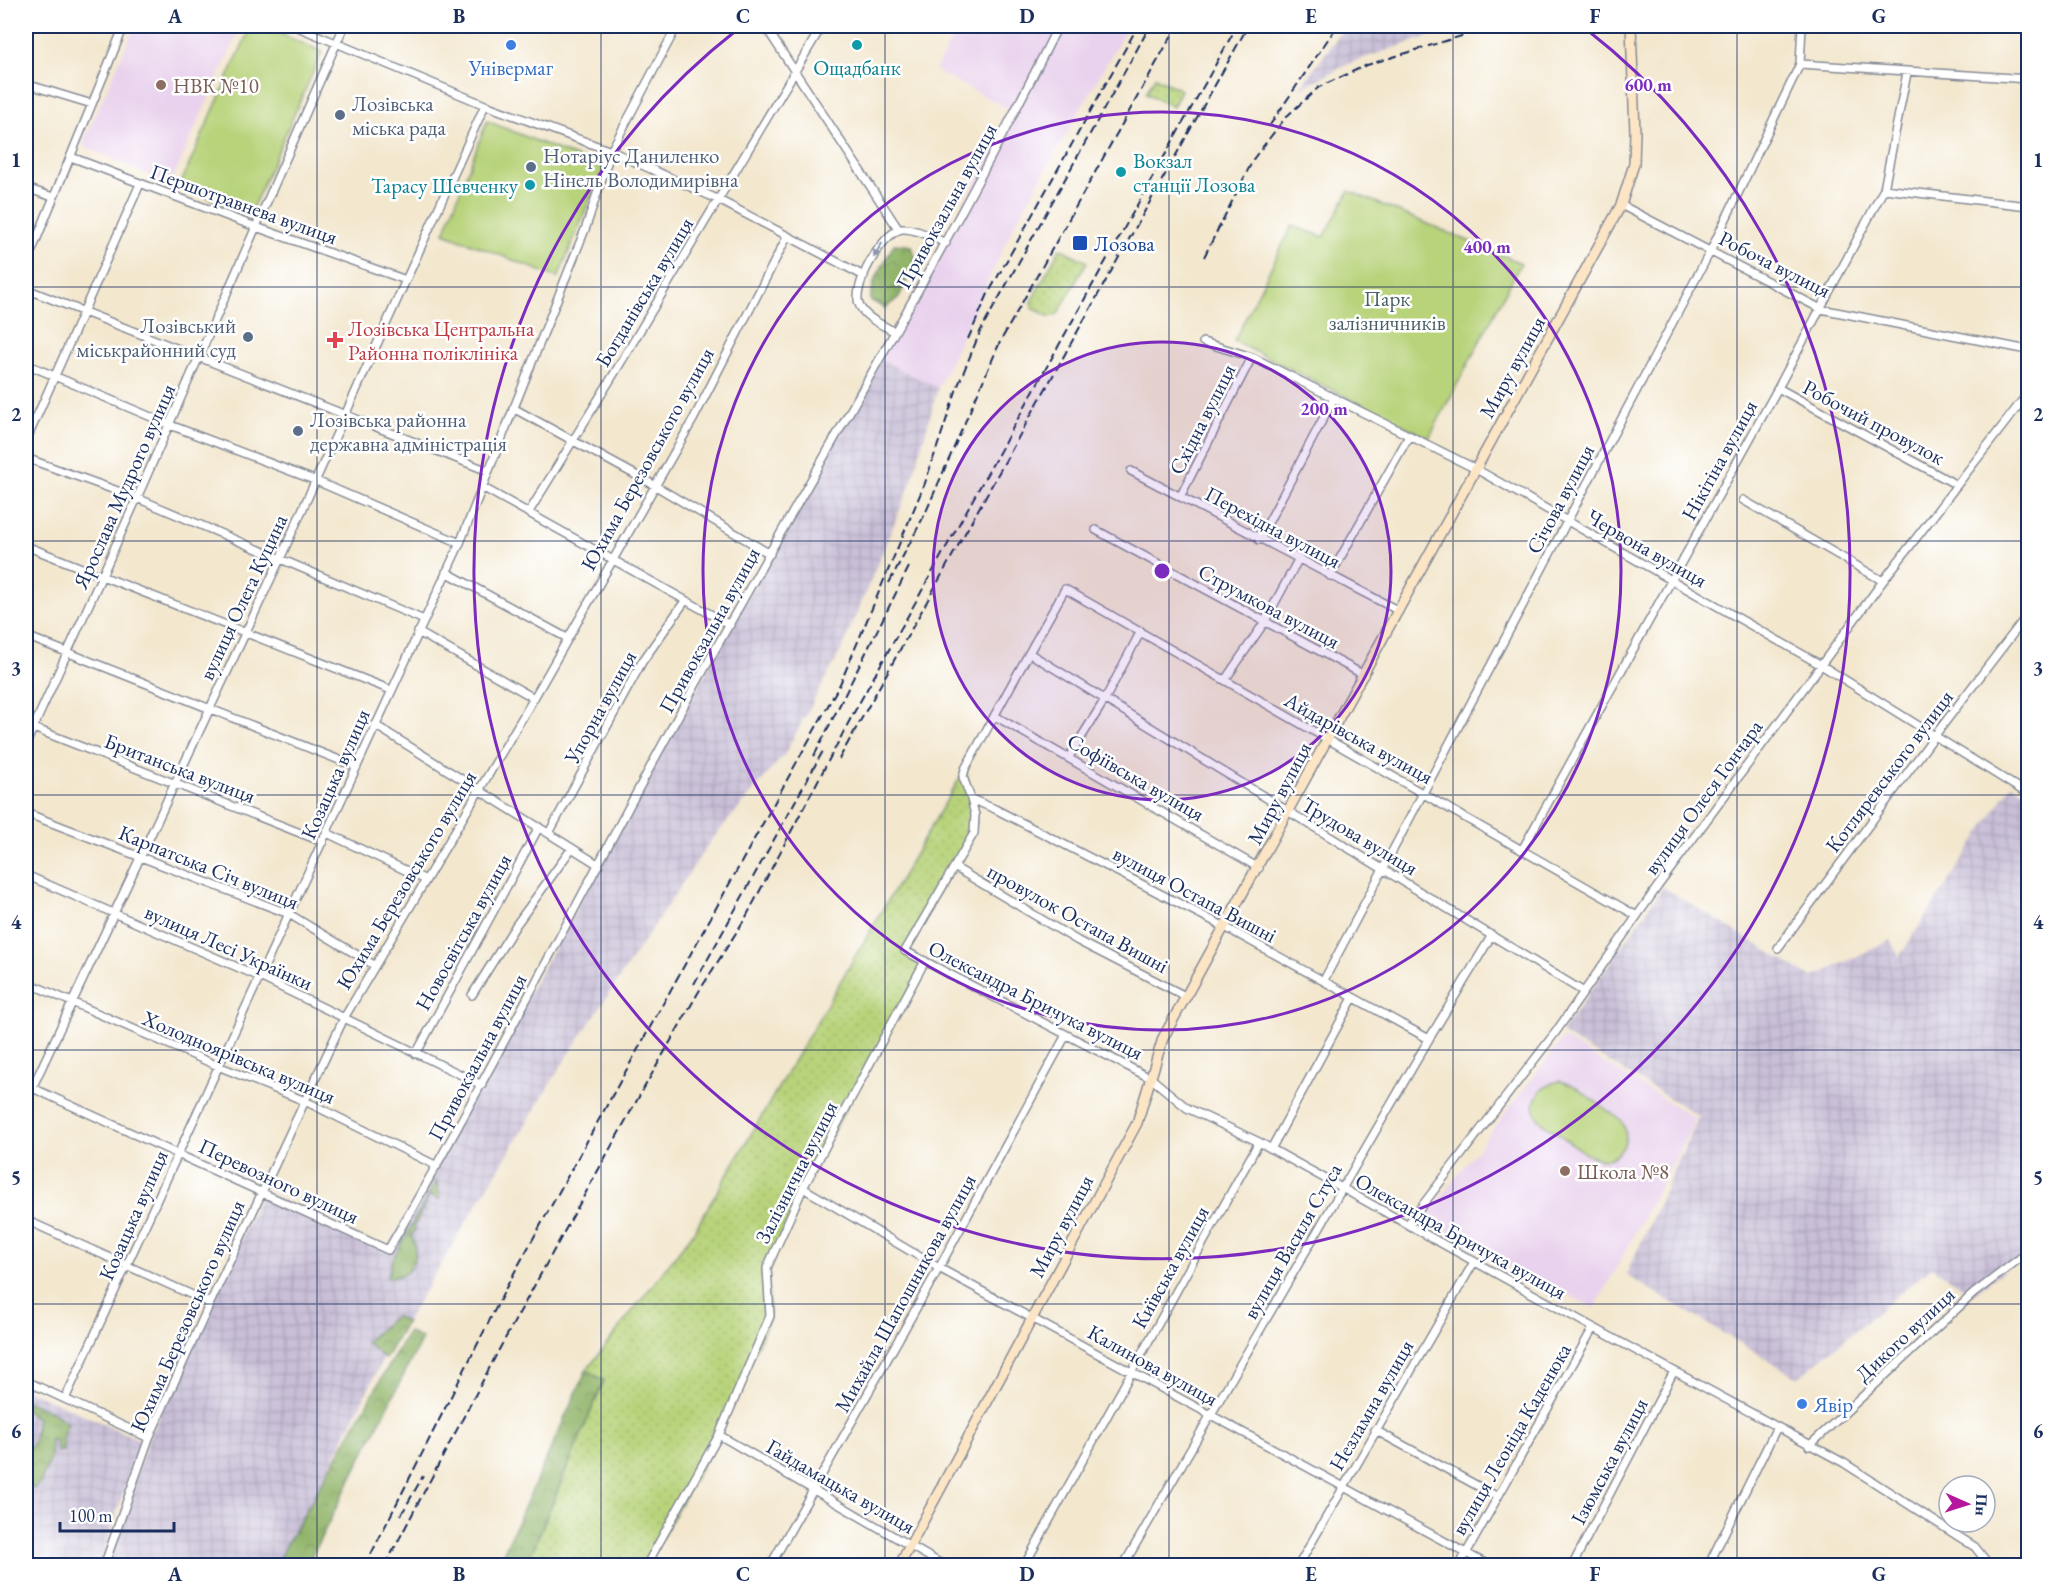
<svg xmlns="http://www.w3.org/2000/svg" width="2054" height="1591" font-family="'EB Garamond',serif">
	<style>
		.built { fill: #e9d2ed }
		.industrial { fill: url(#industrial-grid) }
		.grass { fill: url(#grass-dots); stroke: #6a816c; stroke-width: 1.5 }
		.forest { fill: url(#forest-crowns); stroke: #567264; stroke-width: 1.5 }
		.park { fill: #b8d37a; stroke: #6a816c; stroke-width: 1.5 }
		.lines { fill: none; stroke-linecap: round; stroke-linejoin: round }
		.minor-casing { stroke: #878b96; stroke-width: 10 }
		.secondary-casing { stroke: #878b96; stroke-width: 12 }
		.minor { stroke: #fff; stroke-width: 7 }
		.secondary { stroke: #fce5c4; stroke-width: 9 }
		.rail { stroke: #1b2f5e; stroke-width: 2; stroke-dasharray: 9 4.5; stroke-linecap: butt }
		.oneway { fill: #8d97ae }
		.grid { fill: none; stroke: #1b2f5e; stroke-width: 1.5; stroke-opacity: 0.55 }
		.ring { fill: none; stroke: #7b2cbf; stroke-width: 3 }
		.shop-dot { fill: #3f7fe0; stroke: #fff; stroke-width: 2 }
		.culture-dot { fill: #0f9aa8; stroke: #fff; stroke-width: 2 }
		.education-dot { fill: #8d6e63; stroke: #fff; stroke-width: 2 }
		.service-dot { fill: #5c6f8a; stroke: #fff; stroke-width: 2 }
		.transit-dot { fill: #1a4fb4; stroke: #fff; stroke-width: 2 }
		.health-dot { fill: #e0444e; stroke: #fff; stroke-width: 2 }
		.labels { text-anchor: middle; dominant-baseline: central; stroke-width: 5; stroke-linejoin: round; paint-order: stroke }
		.shop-label { font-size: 21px; fill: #366cbe; stroke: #fff }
		.culture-label { font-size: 21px; fill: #0d838f; stroke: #fff }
		.education-label { font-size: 21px; fill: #785e54; stroke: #fff; text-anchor: start }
		.service-label { font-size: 21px; fill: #4e5e75; stroke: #fff; text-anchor: start }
		.street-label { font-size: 21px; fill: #1b2f5e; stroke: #fff }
		.transit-label { font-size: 21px; fill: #164399; stroke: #fff; text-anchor: start }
		.park-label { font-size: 21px; fill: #4a6066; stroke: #fff }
		.health-label { font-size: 21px; fill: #be3a42; stroke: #fff; text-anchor: start }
		.centre { fill: #7b2cbf; stroke: #fff; stroke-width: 3 }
		.ring-label { font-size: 18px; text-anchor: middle; font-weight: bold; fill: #7b2cbf; stroke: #fff; stroke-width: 5; stroke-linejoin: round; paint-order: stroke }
		.neatline { fill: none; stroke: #1b2f5e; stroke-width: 2 }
		.grid-label { font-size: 20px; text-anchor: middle; font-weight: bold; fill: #1b2f5e }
	</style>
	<defs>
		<pattern id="industrial-grid" width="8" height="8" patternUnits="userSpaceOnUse" patternTransform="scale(1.5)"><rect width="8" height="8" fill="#c9bfd7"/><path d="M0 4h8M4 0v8" fill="none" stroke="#aca4bb"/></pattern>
		<pattern id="grass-dots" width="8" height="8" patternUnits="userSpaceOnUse" patternTransform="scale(1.5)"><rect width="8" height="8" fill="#b8d37a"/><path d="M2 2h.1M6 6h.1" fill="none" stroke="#9eb56c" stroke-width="1.8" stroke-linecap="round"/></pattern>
		<pattern id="forest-crowns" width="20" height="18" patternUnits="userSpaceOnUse" patternTransform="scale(1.5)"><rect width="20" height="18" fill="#92b56a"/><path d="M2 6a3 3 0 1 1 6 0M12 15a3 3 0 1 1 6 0" fill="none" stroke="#76945a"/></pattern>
	</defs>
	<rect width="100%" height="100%" fill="#fff"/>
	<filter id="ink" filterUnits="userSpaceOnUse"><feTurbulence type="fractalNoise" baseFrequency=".0167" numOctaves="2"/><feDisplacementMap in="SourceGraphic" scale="12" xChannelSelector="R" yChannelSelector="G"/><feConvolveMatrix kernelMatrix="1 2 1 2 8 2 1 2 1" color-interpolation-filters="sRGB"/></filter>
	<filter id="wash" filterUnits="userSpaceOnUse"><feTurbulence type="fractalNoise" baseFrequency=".008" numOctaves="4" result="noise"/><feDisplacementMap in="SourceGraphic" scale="24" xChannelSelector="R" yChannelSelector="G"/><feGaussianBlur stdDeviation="1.35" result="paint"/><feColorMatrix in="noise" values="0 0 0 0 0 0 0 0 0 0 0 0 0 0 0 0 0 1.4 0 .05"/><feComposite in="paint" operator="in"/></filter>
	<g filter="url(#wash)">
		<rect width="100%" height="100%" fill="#f3e7ce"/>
		<path class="built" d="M135,26H241L170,185L82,145Z
			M958,26H1128L1012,229L938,388L879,359L1015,112L935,71Z
			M1563,1038L1696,1119L1595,1308L1421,1223Z"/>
		<path class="industrial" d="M1346,26H1460L1352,62L1299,89Z
			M879,359L938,388L911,483L842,649L784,755L709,843L563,1063L381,1363L281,1565L104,1566L149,1438L262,1191L387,1250Z
			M2012,784L2028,794V1252L1973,1294L1932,1267L1798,1378L1626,1275L1699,1116L1561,1033L1663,887L1812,978L1891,940L1899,957Z
			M26,1389L140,1440L100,1565H26Z"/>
		<path class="grass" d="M1155,77L1181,90L1173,107L1146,93Z
			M1060,248L1087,262L1058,314L1050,317L1032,308L1031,302Z
			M965,769L976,823L906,950L925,961L803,1188L767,1268L770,1316L719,1435L646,1565L526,1566L604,1380L586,1371L693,1233Z"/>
		<path class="forest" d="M894,244L912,246L916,260L899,297L885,308L870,300L874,282Z
			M436,1181L441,1200L430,1195L414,1227L416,1229L411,1236C422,1255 411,1281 387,1277L393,1259Z
			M395,1316L406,1322L385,1359L366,1342Z
			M408,1332L422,1339L307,1565H275Z
			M586,1371L604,1380L526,1565H498Z
			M26,1401L54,1413L68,1424L63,1434V1451L57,1452L56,1441L51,1439L50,1458L41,1481L34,1489L26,1484V1448L33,1445L37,1418L26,1411Z"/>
		<path class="park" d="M251,26H263L322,52L249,216L180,185Z
			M487,121L603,168L558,278L444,233Z
			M1349,191L1521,263L1429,438L1234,341L1292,226L1324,237Z
			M1560,1081L1574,1086L1622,1121C1626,1129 1628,1138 1623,1147C1606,1175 1577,1148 1560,1135C1553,1130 1543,1125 1538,1118C1527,1100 1543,1084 1560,1081Z"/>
	</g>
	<g filter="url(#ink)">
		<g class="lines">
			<defs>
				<path id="minor" d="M295,26L485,105L611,151L717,199L864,276
					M765,26L899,230
					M1800,64L2028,79
					M26,84L92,104
					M71,157L256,227L406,280
					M26,188L53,197
					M1884,189L2028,206
					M1621,205L1821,309L2028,350
					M26,265L124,26
					M26,289L488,471
					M895,332C883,325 864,318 859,304C852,287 882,232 902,229C916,228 933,238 946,243
					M1203,342L1252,357L1476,469L1821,665L2028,794
					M26,364L170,425L314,480L460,543
					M1778,388L1955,484
					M513,408L654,485L770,554
					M26,441L140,184
					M26,458L137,498L424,620
					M1131,471L1399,611
					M482,487L730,625
					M1180,497L1252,357
					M1743,500L1883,581
					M529,512L617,369L822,26
					M1096,530L1364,675
					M1259,540L1334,398
					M26,546L391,690
					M446,572L567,638
					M1330,576L1409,436
					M418,632L534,698
					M26,636L357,767
					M1029,653L965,769L963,777L971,799L995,809L1225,927L1429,1039
					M1225,680L1264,623L1298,560
					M995,716L1259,868
					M26,725L323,842
					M375,725L599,865
					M26,744L137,498L344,26
					M1069,757L1104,701L1141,631
					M971,799L975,815L974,833L905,951L1152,1079L1187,1108L1259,1142L1587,1324L1844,1463L1975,1547L1990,1566
					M26,813L289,914L374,965
					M327,833L426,880
					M549,833L642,662L685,601
					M1522,850L1778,388L1884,189L1907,73
					M954,867L1078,941L1187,997
					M26,875L260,977L482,1085
					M1778,948L1936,734L2028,614
					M1324,980L1711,250L1800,64L1802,26
					M26,982L218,1066L305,1101L437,1166
					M1584,992L1029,653L1065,589L1637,916
					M472,995L516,925L572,848
					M416,1054L539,827
					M26,1085L388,1250C490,1076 579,896 676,720C803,488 941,263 1058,26
					M26,1101L281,557L485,105
					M1271,1149L1353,998
					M803,1188L939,1268L1490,1566
					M26,1220L210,1303
					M1408,1224L1555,1033L1658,886L1883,581L2028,393
					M26,1381L149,1438
					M65,1399L460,543L586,227L611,151L677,26
					M1375,1430L1498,1497
					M719,1435L945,1566
					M1809,1446L1973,1294L2028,1252
					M104,1566L149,1438L210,1303L344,1018L534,698L694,418L787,237
					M646,1566L719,1435L770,1316L767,1268L803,1188L925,961
					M770,1566L939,1268L1066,1035
					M1024,1566L1259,1142
					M1123,1566L1429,1039L1492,935
					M1298,1566L1474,1262
					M1459,1566L1593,1328
					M1572,1566L1674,1371
					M1708,1566L1777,1427"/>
				<path id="secondary" d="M899,1566L1137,1123L1163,1038L1621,205L1634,164L1635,132L1631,26"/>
			</defs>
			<use href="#minor" class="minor-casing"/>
			<use href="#secondary" class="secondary-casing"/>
			<use href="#minor" class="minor"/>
			<use href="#secondary" class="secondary"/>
			<path class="rail" d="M1270,125L1337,26
				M1204,257L1254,158L1286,117L1319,87L1367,65L1494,26
				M968,339L988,294L1138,26
				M889,583L925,514L1000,342L1177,26
				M814,756L910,565
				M839,759L1248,26
				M694,984L823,751
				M401,1515L423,1476
				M365,1566L508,1284L840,684L925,483L957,388L980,332L1150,26
				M385,1566L501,1346L632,1109L698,993L746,917L852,716L1237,26"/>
		</g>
		<defs><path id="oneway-solid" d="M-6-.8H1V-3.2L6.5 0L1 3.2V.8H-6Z" transform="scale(1.5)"/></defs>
		<use class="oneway" href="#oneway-solid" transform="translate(878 250) rotate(119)"/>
	</g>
	<path class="grid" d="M317,26V1566M601,26V1566M885,26V1566M1169,26V1566M1453,26V1566M1737,26V1566M26,287H2028M26,541H2028M26,795H2028M26,1050H2028M26,1304H2028"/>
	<circle cx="1162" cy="571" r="229" fill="#7b2cbf" fill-opacity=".12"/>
	<g class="ring">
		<circle cx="1162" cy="571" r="229"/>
		<circle cx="1162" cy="571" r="459"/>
		<path d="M1586 29A688 688 0 1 1 738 29"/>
	</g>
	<g class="shop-dot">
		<circle cx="511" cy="45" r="6"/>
		<circle cx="1802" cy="1404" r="6"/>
	</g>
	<g class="culture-dot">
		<circle cx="857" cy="45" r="6"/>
		<circle cx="1121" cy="172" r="6"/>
		<circle cx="530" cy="185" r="6"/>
	</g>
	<g class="education-dot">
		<circle cx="161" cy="85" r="6"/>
		<circle cx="1565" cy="1171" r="6"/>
	</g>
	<g class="service-dot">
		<circle cx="340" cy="115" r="6"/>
		<circle cx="531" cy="167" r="6"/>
		<circle cx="248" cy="337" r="6"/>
		<circle cx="298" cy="431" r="6"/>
	</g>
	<rect class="transit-dot" x="1072" y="235" width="16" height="16" rx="3"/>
	<path class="health-dot" d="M332 331h6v6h6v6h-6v6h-6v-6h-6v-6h6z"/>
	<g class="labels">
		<g class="shop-label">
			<text x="511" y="67">Універмаг</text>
			<text x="1814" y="1404" text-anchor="start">Явiр</text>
		</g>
		<g class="culture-label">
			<text x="857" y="67">Ощадбанк</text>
			<text x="1133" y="160" text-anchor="start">Вокзал<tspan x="1133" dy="24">станції Лозова</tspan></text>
			<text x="518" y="185" text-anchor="end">Тарасу Шевченку</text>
		</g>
		<g class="education-label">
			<text x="173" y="85">НВК №10</text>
			<text x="1577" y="1171">Школа №8</text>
		</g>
		<g class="service-label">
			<text x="352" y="103">Лозівська<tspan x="352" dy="24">міська рада</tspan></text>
			<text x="543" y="155">Нотаріус Даниленко<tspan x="543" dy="24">Нінель Володимирівна</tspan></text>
			<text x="236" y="325" text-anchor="end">Лозівський<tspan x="236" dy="24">міськрайонний суд</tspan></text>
			<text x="310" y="419">Лозівська районна<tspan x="310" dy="24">державна адміністрація</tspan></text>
		</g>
		<g class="street-label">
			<text transform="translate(244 204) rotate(20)">Першотравнева вулиця</text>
			<text transform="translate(946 206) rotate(-61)">Привокзальна вулиця</text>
			<text transform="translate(1775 264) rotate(27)">Робоча вулиця</text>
			<text transform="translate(644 292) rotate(-59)">Богданівська вулиця</text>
			<text transform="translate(1512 367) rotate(-61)">Миру вулиця</text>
			<text transform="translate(1202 419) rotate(-63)">Східна вулиця</text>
			<text transform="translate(1874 422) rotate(28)">Робочий провулок</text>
			<text transform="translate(647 459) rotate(-61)">Юхима Березовського вулиця</text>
			<text transform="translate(1719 460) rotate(-61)">Нікітіна вулиця</text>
			<text transform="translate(124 486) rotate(-66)">Ярослава Мудрого вулиця</text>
			<text transform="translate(1560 499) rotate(-62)">Січова вулиця</text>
			<text transform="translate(1273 527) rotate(28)">Перехідна вулиця</text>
			<text transform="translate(1647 548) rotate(30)">Червона вулиця</text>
			<text transform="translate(243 597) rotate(-65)">вулиця Олега Куцина</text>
			<text transform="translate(1269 606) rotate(28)">Струмкова вулиця</text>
			<text transform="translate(709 630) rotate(-61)">Привокзальна вулиця</text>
			<text transform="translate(600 707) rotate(-61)">Упорна вулиця</text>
			<text transform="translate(1359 738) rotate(29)">Айдарівська вулиця</text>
			<text transform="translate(180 768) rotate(21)">Британська вулиця</text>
			<text transform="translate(1889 771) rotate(-53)">Котляревського вулиця</text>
			<text transform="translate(335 774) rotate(-66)">Козацька вулиця</text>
			<text transform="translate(1136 777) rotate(30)">Софіївська вулиця</text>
			<text transform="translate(1279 793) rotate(-62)">Миру вулиця</text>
			<text transform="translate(1703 797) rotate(-54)">вулиця Олеся Гончара</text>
			<text transform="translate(1360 836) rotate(31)">Трудова вулиця</text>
			<text transform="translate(209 867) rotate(22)">Карпатська Січ вулиця</text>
			<text transform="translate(406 880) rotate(-59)">Юхима Березовського вулиця</text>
			<text transform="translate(1195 894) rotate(28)">вулиця Остапа Вишні</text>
			<text transform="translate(1078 918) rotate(29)">провулок Остапа Вишні</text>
			<text transform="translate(463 932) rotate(-61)">Новосвітська вулиця</text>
			<text transform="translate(229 947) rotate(24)">вулиця Лесі Українки</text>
			<text transform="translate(1036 1000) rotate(27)">Олександра Бричука вулиця</text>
			<text transform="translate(239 1057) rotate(23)">Холодноярівська вулиця</text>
			<text transform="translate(477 1057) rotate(-62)">Привокзальна вулиця</text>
			<text transform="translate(796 1172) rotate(-63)">Залізнична вулиця</text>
			<text transform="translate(279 1181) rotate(25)">Перевозного вулиця</text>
			<text transform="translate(133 1215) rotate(-66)">Козацька вулиця</text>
			<text transform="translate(1061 1226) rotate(-62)">Миру вулиця</text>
			<text transform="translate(1461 1236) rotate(29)">Олександра Бричука вулиця</text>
			<text transform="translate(1292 1241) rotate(-60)">вулиця Василя Стуса</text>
			<text transform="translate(1170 1267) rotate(-61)">Київська вулиця</text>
			<text transform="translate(905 1293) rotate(-61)">Михайла Шапошникова вулиця</text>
			<text transform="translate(187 1316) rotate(-66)">Юхима Березовського вулиця</text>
			<text transform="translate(1905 1334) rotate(-43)">Дикого вулиця</text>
			<text transform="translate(1153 1365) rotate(29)">Калинова вулиця</text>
			<text transform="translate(1371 1405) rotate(-60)">Незламна вулиця</text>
			<text transform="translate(1511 1439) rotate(-60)">вулиця Леоніда Каденюка</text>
			<text transform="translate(1609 1461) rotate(-62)">Ізюмська вулиця</text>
			<text transform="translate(841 1486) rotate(30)">Гайдамацька вулиця</text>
		</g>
		<g class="transit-label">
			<text x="1094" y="243">Лозова</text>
		</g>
		<g class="park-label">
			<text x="1387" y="298">Парк<tspan x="1387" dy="24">залізничників</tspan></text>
		</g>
		<g class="health-label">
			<text x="348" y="328">Лозівська Центральна<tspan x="348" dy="24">Районна поліклініка</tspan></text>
		</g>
	</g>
	<circle cx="1162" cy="571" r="9" class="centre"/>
	<g class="ring-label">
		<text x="1648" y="91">600 m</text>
		<text x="1487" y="253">400 m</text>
		<text x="1324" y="415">200 m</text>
	</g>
	<rect width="2054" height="1591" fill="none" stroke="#fff" stroke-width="66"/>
	<g transform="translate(1967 1504) rotate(93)"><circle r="28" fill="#ffffff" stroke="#a4acbf" stroke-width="1.5"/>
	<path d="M0-4.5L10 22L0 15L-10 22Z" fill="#b5179e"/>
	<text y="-9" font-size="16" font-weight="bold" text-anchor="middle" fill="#1b2f5e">Пн</text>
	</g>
	<path d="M60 1522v9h114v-9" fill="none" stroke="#1b2f5e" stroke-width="3"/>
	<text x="69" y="1522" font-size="18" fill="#1b2f5e" stroke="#ffffff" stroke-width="4.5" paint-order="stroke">100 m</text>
	<rect x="33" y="33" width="1988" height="1525" class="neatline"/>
	<g class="grid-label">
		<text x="175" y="23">A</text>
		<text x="459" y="23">B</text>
		<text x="743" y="23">C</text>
		<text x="1027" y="23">D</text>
		<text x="1311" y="23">E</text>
		<text x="1595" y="23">F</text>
		<text x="1879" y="23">G</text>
		<text x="16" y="167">1</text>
		<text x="2038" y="167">1</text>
		<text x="16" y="421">2</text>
		<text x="2038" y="421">2</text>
		<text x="16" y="675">3</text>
		<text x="2038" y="675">3</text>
		<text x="16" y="929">4</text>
		<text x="2038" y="929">4</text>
		<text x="16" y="1184">5</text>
		<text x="2038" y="1184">5</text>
		<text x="16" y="1438">6</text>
		<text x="2038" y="1438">6</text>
		<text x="175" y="1581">A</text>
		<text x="459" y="1581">B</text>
		<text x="743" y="1581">C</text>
		<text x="1027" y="1581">D</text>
		<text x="1311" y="1581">E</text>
		<text x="1595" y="1581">F</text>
		<text x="1879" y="1581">G</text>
	</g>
</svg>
